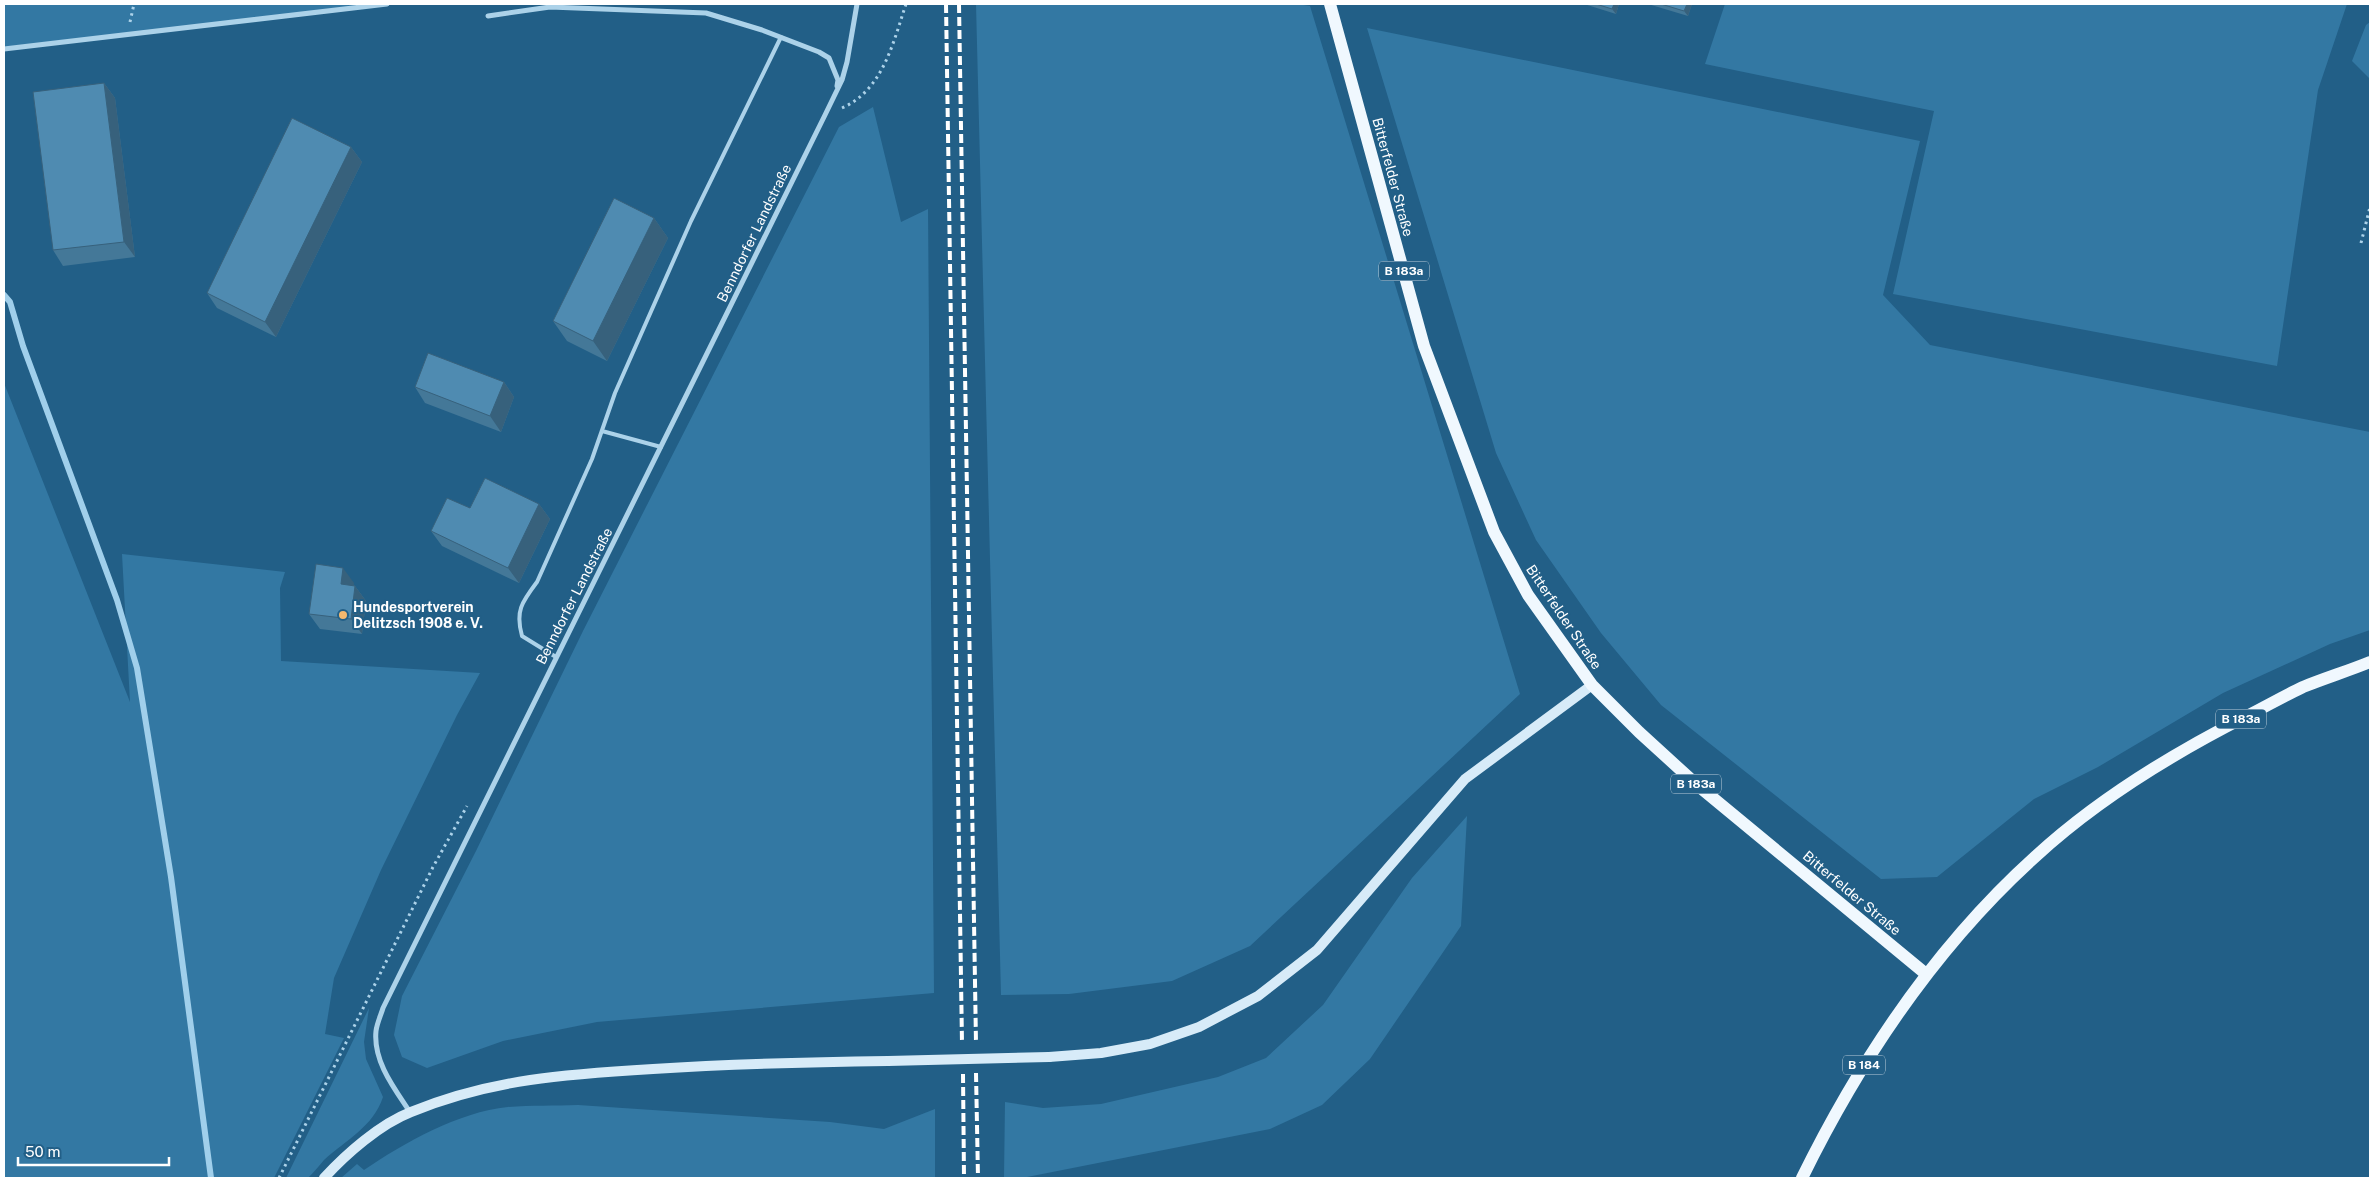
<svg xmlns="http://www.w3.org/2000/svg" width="2374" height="1182" font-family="'Public Sans',sans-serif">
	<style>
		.green { fill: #3378a3 }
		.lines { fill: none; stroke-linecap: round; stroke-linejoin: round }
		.stream { stroke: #a0cfeb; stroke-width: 6 }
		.path { stroke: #acd2e9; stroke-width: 3; stroke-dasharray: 2.5 4; stroke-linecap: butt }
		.lane { stroke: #acd2e9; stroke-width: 4 }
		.street { stroke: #acd2e9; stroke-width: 5 }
		.secondary { stroke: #d7ebf8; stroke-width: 10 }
		.primary { stroke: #f0f8fe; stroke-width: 12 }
		.rail { stroke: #fff; stroke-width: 4; stroke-dasharray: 9 4; stroke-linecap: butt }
		.secondary-bridge { stroke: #d7ebf8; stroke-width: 10 }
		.wall { fill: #447898 }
		.shaded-wall { fill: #37617c }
		.building { fill: #4f8bb1; stroke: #37617c }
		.poi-dot { fill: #f5b86e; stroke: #225f87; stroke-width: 2 }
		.labels { text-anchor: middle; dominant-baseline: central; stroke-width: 4; stroke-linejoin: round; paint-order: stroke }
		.shield { fill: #225f87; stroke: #bdcfdb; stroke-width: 1 }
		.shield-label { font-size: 12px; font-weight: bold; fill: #fff }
		.street-label { font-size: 14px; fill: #fff; stroke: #225f87 }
		.poi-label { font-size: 14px; font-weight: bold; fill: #fff; stroke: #225f87; text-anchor: start }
	</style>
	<rect width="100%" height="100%" fill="#225f87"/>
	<path class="green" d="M4,4H387L4,47Z
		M976,4H1297L1310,6L1520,694L1250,946L1172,981L1069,994L1001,995Z
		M1725,4H2347L2318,90L2277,366L1893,294L1934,111L1705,64Z
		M2370,22V79L2352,61L2366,25Z
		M1367,28L1920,141L1883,295L1930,345L2370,432V630L2330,644L2223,693L2098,767L2034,799L1937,877L1881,879L1661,705L1601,633L1536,540L1496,453Z
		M873,107L901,222L928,209L934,993L597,1022L503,1041L427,1068L402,1057L394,1035L402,996L476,851L583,631L839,127Z
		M4,383L130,702L122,554L285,572L280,588L281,661L480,673L457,715L381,870L334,978L325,1034L344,1038L274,1178H4Z
		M1467,816L1461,926L1370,1059L1322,1105L1270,1129L1022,1178H1004L1005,1102L1043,1108L1101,1104L1218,1077L1266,1058L1323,1005L1412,878Z
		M369,1008L364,1042L366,1059L383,1097C373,1127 346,1140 324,1160C319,1166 314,1172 308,1178H286Z
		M578,1105L830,1122L884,1129L935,1109V1178H341L357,1164L364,1170C404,1143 458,1112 508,1107C531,1105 555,1106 578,1105Z"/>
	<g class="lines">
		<path class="stream" d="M4,295L10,302L23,346L117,600L137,668L171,877L211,1178"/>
		<path class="path" d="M130,22L134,4
			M842,108C883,90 893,43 906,4
			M2361,243L2370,207
			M279,1178L433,867L467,806"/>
		<path class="lane" d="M602,431L661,447
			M556,657L522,636C515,611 522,602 537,582L592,459L615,393L691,221L781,37"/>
		<path class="street" d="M488,16L550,7L706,13L762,30L819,52L829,58L838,80L837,86
			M4,49L387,4
			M410,1112C394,1088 373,1061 376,1031C377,1023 381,1015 383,1008L825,115L842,80L847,62L857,4"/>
		<path class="secondary" d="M1049,1057L1101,1053L1150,1044L1199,1027L1258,996L1317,950L1465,779L1592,685
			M324,1178C346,1154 380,1124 411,1112C491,1079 568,1074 653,1069C731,1064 809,1062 888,1061"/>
		<path class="primary" d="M1330,4L1424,346L1494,532L1528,595L1592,685L1639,732L1696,784L1926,974
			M1802,1178C1861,1058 1936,946 2036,856C2098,799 2172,754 2247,716C2265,707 2284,696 2303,687C2325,678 2348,671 2370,662"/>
		<path class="rail" d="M946,4L962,1043
			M959,4L976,1043
			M976,1073L978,1178
			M963,1074L964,1178"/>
		<path class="secondary-bridge" d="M888,1061L1049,1057"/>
	</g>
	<path class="wall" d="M1584,4H1619L1616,14Z
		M1648,4H1692L1688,16Z
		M104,83L115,98L135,257L63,266L53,250Z
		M351,147L362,162L276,337L217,308L207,293Z
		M654,218L668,238L607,361L567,341L553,321Z
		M504,382L514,397L501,432L425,403L415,387Z
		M539,504L550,519L519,583L442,546L431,531L470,508Z
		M354,583L353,585L355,586L366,601L362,634L320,629L309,614Z"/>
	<path class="shaded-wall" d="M1614,4H1619L1616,14L1612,9Z
		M1687,4H1692L1688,16L1684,11Z
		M104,83L115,98L135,257L124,242Z
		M351,147L362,162L276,337L265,322Z
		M654,218L668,238L607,361L593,341Z
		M504,382L514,397L501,432L490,416Z
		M539,504L550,519L519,583L508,568Z
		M343,568L354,583L352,599L341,584Z
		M355,586L366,601L362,634L351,619Z"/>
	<path class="building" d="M1596,4H1614L1612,9Z
		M1661,4H1687L1684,11Z
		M104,83L124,242L53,250L33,92Z
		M292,118L351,147L265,322L207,293Z
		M614,198L654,218L593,341L553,321Z
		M428,353L504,382L490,416L415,387Z
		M485,478L539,504L508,568L431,531L447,498L470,508Z
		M316,564L343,568L341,584L355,586L351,619L309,614Z"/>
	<circle class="poi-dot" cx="343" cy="615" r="5"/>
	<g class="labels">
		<g class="shield">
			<rect x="1379" y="261.5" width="50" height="19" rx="4"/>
			<rect x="2216" y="709.5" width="50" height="19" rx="4"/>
			<rect x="1671" y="774.5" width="50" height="19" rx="4"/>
			<rect x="1843" y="1055.5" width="42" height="19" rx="4"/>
		</g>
		<g class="shield-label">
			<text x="1404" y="271">B 183a</text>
			<text x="2241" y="719">B 183a</text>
			<text x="1696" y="784">B 183a</text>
			<text x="1864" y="1065">B 184</text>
		</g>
		<g class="street-label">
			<text transform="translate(1393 177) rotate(75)">Bitterfelder Straße</text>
			<text transform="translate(754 233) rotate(-64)">Benndorfer Landstraße</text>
			<text transform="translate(574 596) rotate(-63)">Benndorfer Landstraße</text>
			<text transform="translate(1564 617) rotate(56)">Bitterfelder Straße</text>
			<text transform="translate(1852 893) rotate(40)">Bitterfelder Straße</text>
		</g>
		<g class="poi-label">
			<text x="353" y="607">Hundesportverein<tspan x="353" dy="16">Delitzsch 1908 e. V.</tspan></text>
		</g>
	</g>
	<rect width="2374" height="1182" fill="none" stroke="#ffffff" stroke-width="10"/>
	<path d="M18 1157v8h151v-8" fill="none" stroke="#ffffff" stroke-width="2.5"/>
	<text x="25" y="1157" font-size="15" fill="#ffffff" stroke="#225f87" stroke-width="4" paint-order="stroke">50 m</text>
</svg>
